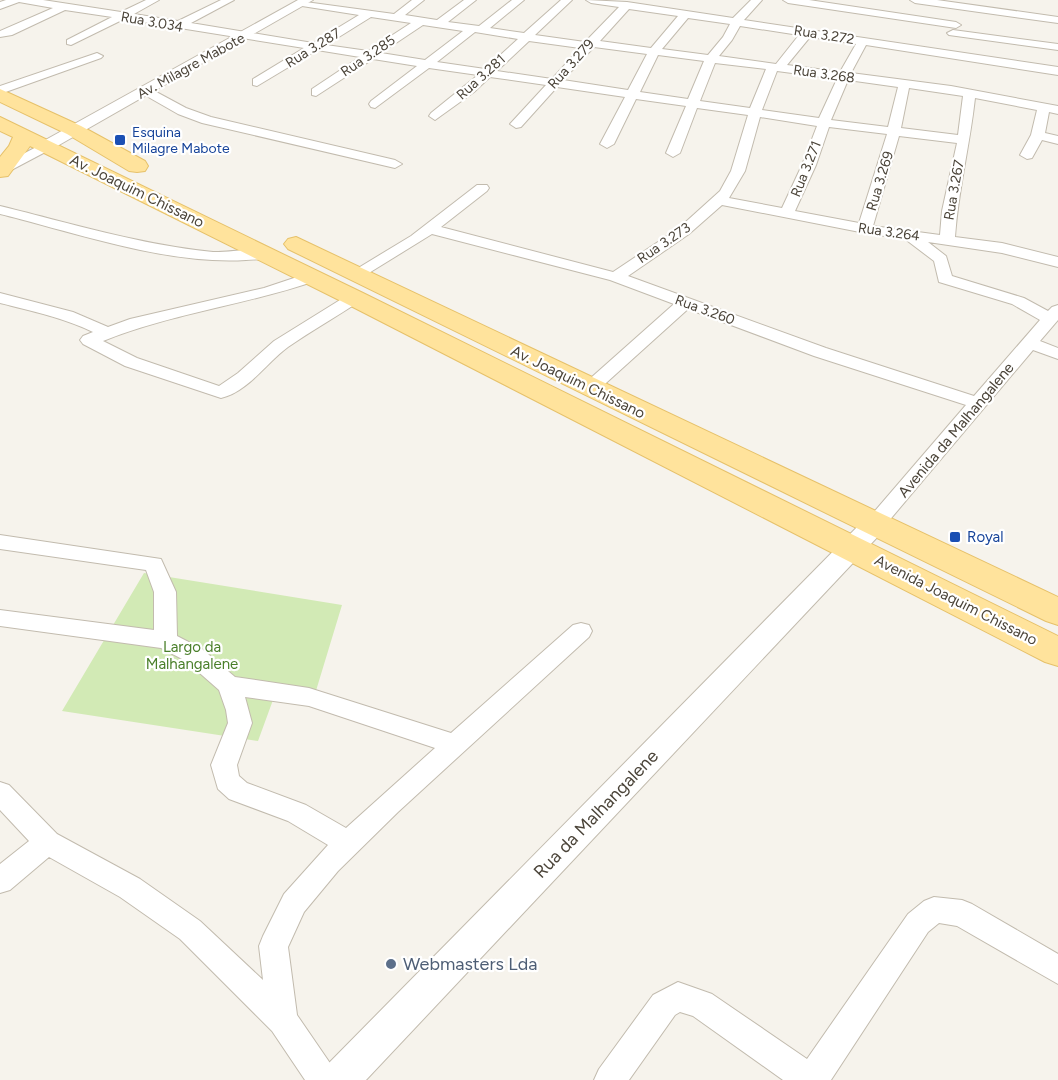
<svg xmlns="http://www.w3.org/2000/svg" width="1058" height="1080" font-family="Figtree,sans-serif">
	<style>
		.green { fill: #d2eab5 }
		.lines { fill: none; stroke-linecap: round; stroke-linejoin: round }
		.minor-casing { stroke: #c2bbae; stroke-width: 2 }
		.tertiary-casing { stroke: #c2bbae; stroke-width: 2 }
		.primary-casing { stroke: #e6c16a; stroke-width: 2 }
		.minor { fill: #fff; fill-rule: evenodd }
		.tertiary { fill: #fff; fill-rule: evenodd }
		.primary { fill: #ffe39c; fill-rule: evenodd }
		.transit-dot { fill: #1a4fb4; stroke: #fff; stroke-width: 2 }
		.service-dot { fill: #5c6f8a; stroke: #fff; stroke-width: 2 }
		.labels { text-anchor: middle; dominant-baseline: central; stroke-width: 4.5; stroke-linejoin: round; paint-order: stroke }
		.far-street-label { font-size: 14px; fill: #4b4439; stroke: #fff }
		.far-transit-label { font-size: 14px; fill: #164399; stroke: #fff; text-anchor: start }
		.street-label { font-size: 15px; fill: #4b4439; stroke: #fff }
		.transit-label { font-size: 15px; fill: #164399; stroke: #fff; text-anchor: start }
		.park-label { font-size: 15px; fill: #4a7f2a; stroke: #fff }
		.near-street-label { font-size: 18px; fill: #4b4439; stroke: #fff }
		.near-service-label { font-size: 18px; fill: #4e5e75; stroke: #fff; text-anchor: start }
	</style>
	<rect width="100%" height="100%" fill="#f6f3ec"/>
	<path class="green" d="M144,573L342,605L315,694L277,689L258,741L62,711Z"/>
	<g class="lines">
		<defs>
			<path id="minor" d="M6,0H43L121,12L146,0H159L134,14L178,21L221,0H234L191,23L313,43L359,15L302,6L298,5V1L394,14L412,0H424L405,15L437,20L464,0H476L448,22L479,26L512,0H524L490,28L524,33L561,0H572L535,35L585,42L619,7L591,3L586,0L627,2L733,18L751,0H762L744,20L1058,67V75L866,45L851,73L951,86L1058,106V114L1049,112L1045,133L1058,136V144L1042,140L1032,158L1027,159L1020,155L1031,135L1037,110L975,98C970,145 958,190 955,237L1002,243L1058,257V267L1002,253L928,242L946,256L952,276L1024,298L1048,311L1052,307L1058,305V320L1040,341L1058,348V359L1033,350L882,529L875,531L868,529L865,524L868,519L966,405L814,356L688,309L596,392H584L581,388L584,384L674,304L610,280L432,234L364,276H352L350,273L411,236L477,185H487L489,188L487,191L441,227L613,272L679,228L720,191L731,171L748,115L697,108L680,153L673,157L666,153L686,106L636,99L614,144L607,148L600,144L625,97L557,87L521,127L516,128L510,124L546,85L490,77L474,92L435,120L429,116L431,113L478,75L429,68L375,108L371,107L369,104L371,101L417,66L373,59L316,96L312,95V89L360,57L317,50L257,86L253,85V79L304,48L124,19L71,45L67,44V40L112,17L65,10L12,35L0,37V31L53,8L19,2L0,9V2ZM629,9L678,16L651,48L600,41ZM371,17L411,23L368,51L326,45ZM688,18L730,24L723,37L708,55L662,49ZM423,25L463,31L425,60L381,53ZM740,26L799,35L776,64L719,56L732,40ZM475,32L518,39L485,69L437,62ZM810,37L856,44L840,72L787,65ZM529,41L580,48L552,79L497,71ZM594,47L647,54L628,90L563,80ZM658,55L704,61L688,99L640,92ZM715,63L766,69L750,108L700,101ZM777,71L837,79L819,118L762,110ZM848,80L898,87L888,127L831,120ZM909,88L963,96L958,135L901,128ZM760,117L817,126L802,165L782,208L729,198L745,171ZM829,127L887,134L859,223L795,211L816,165ZM899,136L957,143L942,211L940,235L873,226ZM722,205L865,233L905,239L934,261L939,282L1012,304L1040,320L974,396L826,348L628,276L689,234Z
				M783,0H809L956,22L961,25L956,28L788,3Z
				M910,0H937L1058,17V23L915,3Z
				M953,30L1058,44V50L949,35L947,33Z
				M97,53L103,56L101,58L0,94V86Z
				M147,87L186,108L211,117L395,160L402,164L395,168L202,123L178,114L143,94V88Z
				M46,142L51,143L53,146L51,149L0,176V166Z
				M0,206C70,223 141,245 213,252C227,253 264,245 272,254C266,261 255,259 246,260C167,265 77,233 0,214Z
				M312,272L320,277L318,280C247,305 172,313 103,341L137,358L219,386L238,373L274,341L348,295H360L362,298L360,301C336,317 311,331 288,347C266,363 248,392 221,398L125,366L83,344L80,340L83,336L93,332C64,318 32,311 0,303V293L73,312L108,327L130,319L264,288Z
				M0,535L161,559L176,592L177,636L202,649L235,677L309,688L451,733L573,625L581,623L589,625L592,631L589,637L398,812L338,871L304,912L288,947L297,1015L334,1069L339,1080H305L272,1031L180,939L120,897L49,857L10,890L0,893V864L29,841L0,810V782L9,785L57,834L140,879L200,921L263,980L259,946L263,936L284,894L328,845L288,821L229,799L218,789L211,765L228,723L226,710L219,690L186,661L161,648L0,626V610L154,630V592L146,570L0,549ZM245,697L309,706L435,748L346,828L306,805L247,783L239,776L237,765L252,723Z
				M934,897L962,900L972,904L1058,954V984L957,926L939,923L928,932L831,1080H783L693,1016L680,1012L675,1015L629,1080H594L599,1069L653,995L678,982L712,994L807,1059L908,914L924,901Z"/>
			<path id="tertiary" d="M298,0H313L52,149H40L38,146L40,143Z
				M875,516L884,518L888,524L884,530L366,1080H321L326,1066L866,518Z"/>
			<path id="primary" d="M0,89L81,126L145,161L148,166L145,171L137,172L129,171L67,134L0,102Z
				M0,117L363,293L1058,636V666L1045,662L345,303L30,146L8,176L0,177V157L9,146L13,137L0,131Z
				M296,237L1058,597V625L1046,621L288,249L284,244L288,239Z"/>
		</defs>
		<use href="#minor" class="minor-casing"/>
		<use href="#tertiary" class="tertiary-casing"/>
		<use href="#primary" class="primary-casing"/>
		<use href="#minor" class="minor"/>
		<use href="#tertiary" class="tertiary"/>
		<use href="#primary" class="primary"/>
	</g>
	<g class="transit-dot">
		<rect x="114" y="134" width="12" height="12" rx="3"/>
		<rect x="949" y="531" width="12" height="12" rx="3"/>
	</g>
	<circle class="service-dot" cx="391" cy="964" r="6"/>
	<g class="labels">
		<g class="far-street-label">
			<text transform="translate(152 22) rotate(10)">Rua 3.034</text>
			<text transform="translate(824 35) rotate(9)">Rua 3.272</text>
			<text transform="translate(313 48) rotate(-32)">Rua 3.287</text>
			<text transform="translate(368 56) rotate(-34)">Rua 3.285</text>
			<text transform="translate(571 64) rotate(-48)">Rua 3.279</text>
			<text transform="translate(191 66) rotate(-29)">Av. Milagre Mabote</text>
			<text transform="translate(824 74) rotate(8)">Rua 3.268</text>
			<text transform="translate(481 77) rotate(-42)">Rua 3.281</text>
			<text transform="translate(806 169) rotate(-68)">Rua 3.271</text>
			<text transform="translate(880 181) rotate(-73)">Rua 3.269</text>
			<text transform="translate(954 190) rotate(-80)">Rua 3.267</text>
			<text transform="translate(889 232) rotate(8)">Rua 3.264</text>
			<text transform="translate(664 243) rotate(-34)">Rua 3.273</text>
			<text transform="translate(705 310) rotate(20)">Rua 3.260</text>
		</g>
		<g class="far-transit-label">
			<text x="132" y="132">Esquina<tspan x="132" dy="16">Milagre Mabote</tspan></text>
		</g>
		<g class="street-label">
			<text transform="translate(137 191) rotate(26)">Av. Joaquim Chissano</text>
			<text transform="translate(578 382) rotate(26)">Av. Joaquim Chissano</text>
			<text transform="translate(956 430) rotate(-50)">Avenida da Malhangalene</text>
			<text transform="translate(956 600) rotate(27)">Avenida Joaquim Chissano</text>
		</g>
		<g class="transit-label">
			<text x="967" y="537">Royal</text>
		</g>
		<g class="park-label">
			<text x="192" y="647">Largo da<tspan x="192" dy="17">Malhangalene</tspan></text>
		</g>
		<g class="near-street-label">
			<text transform="translate(596 814) rotate(-46)">Rua da Malhangalene</text>
		</g>
		<g class="near-service-label">
			<text x="403" y="964">Webmasters Lda</text>
		</g>
	</g>
</svg>
